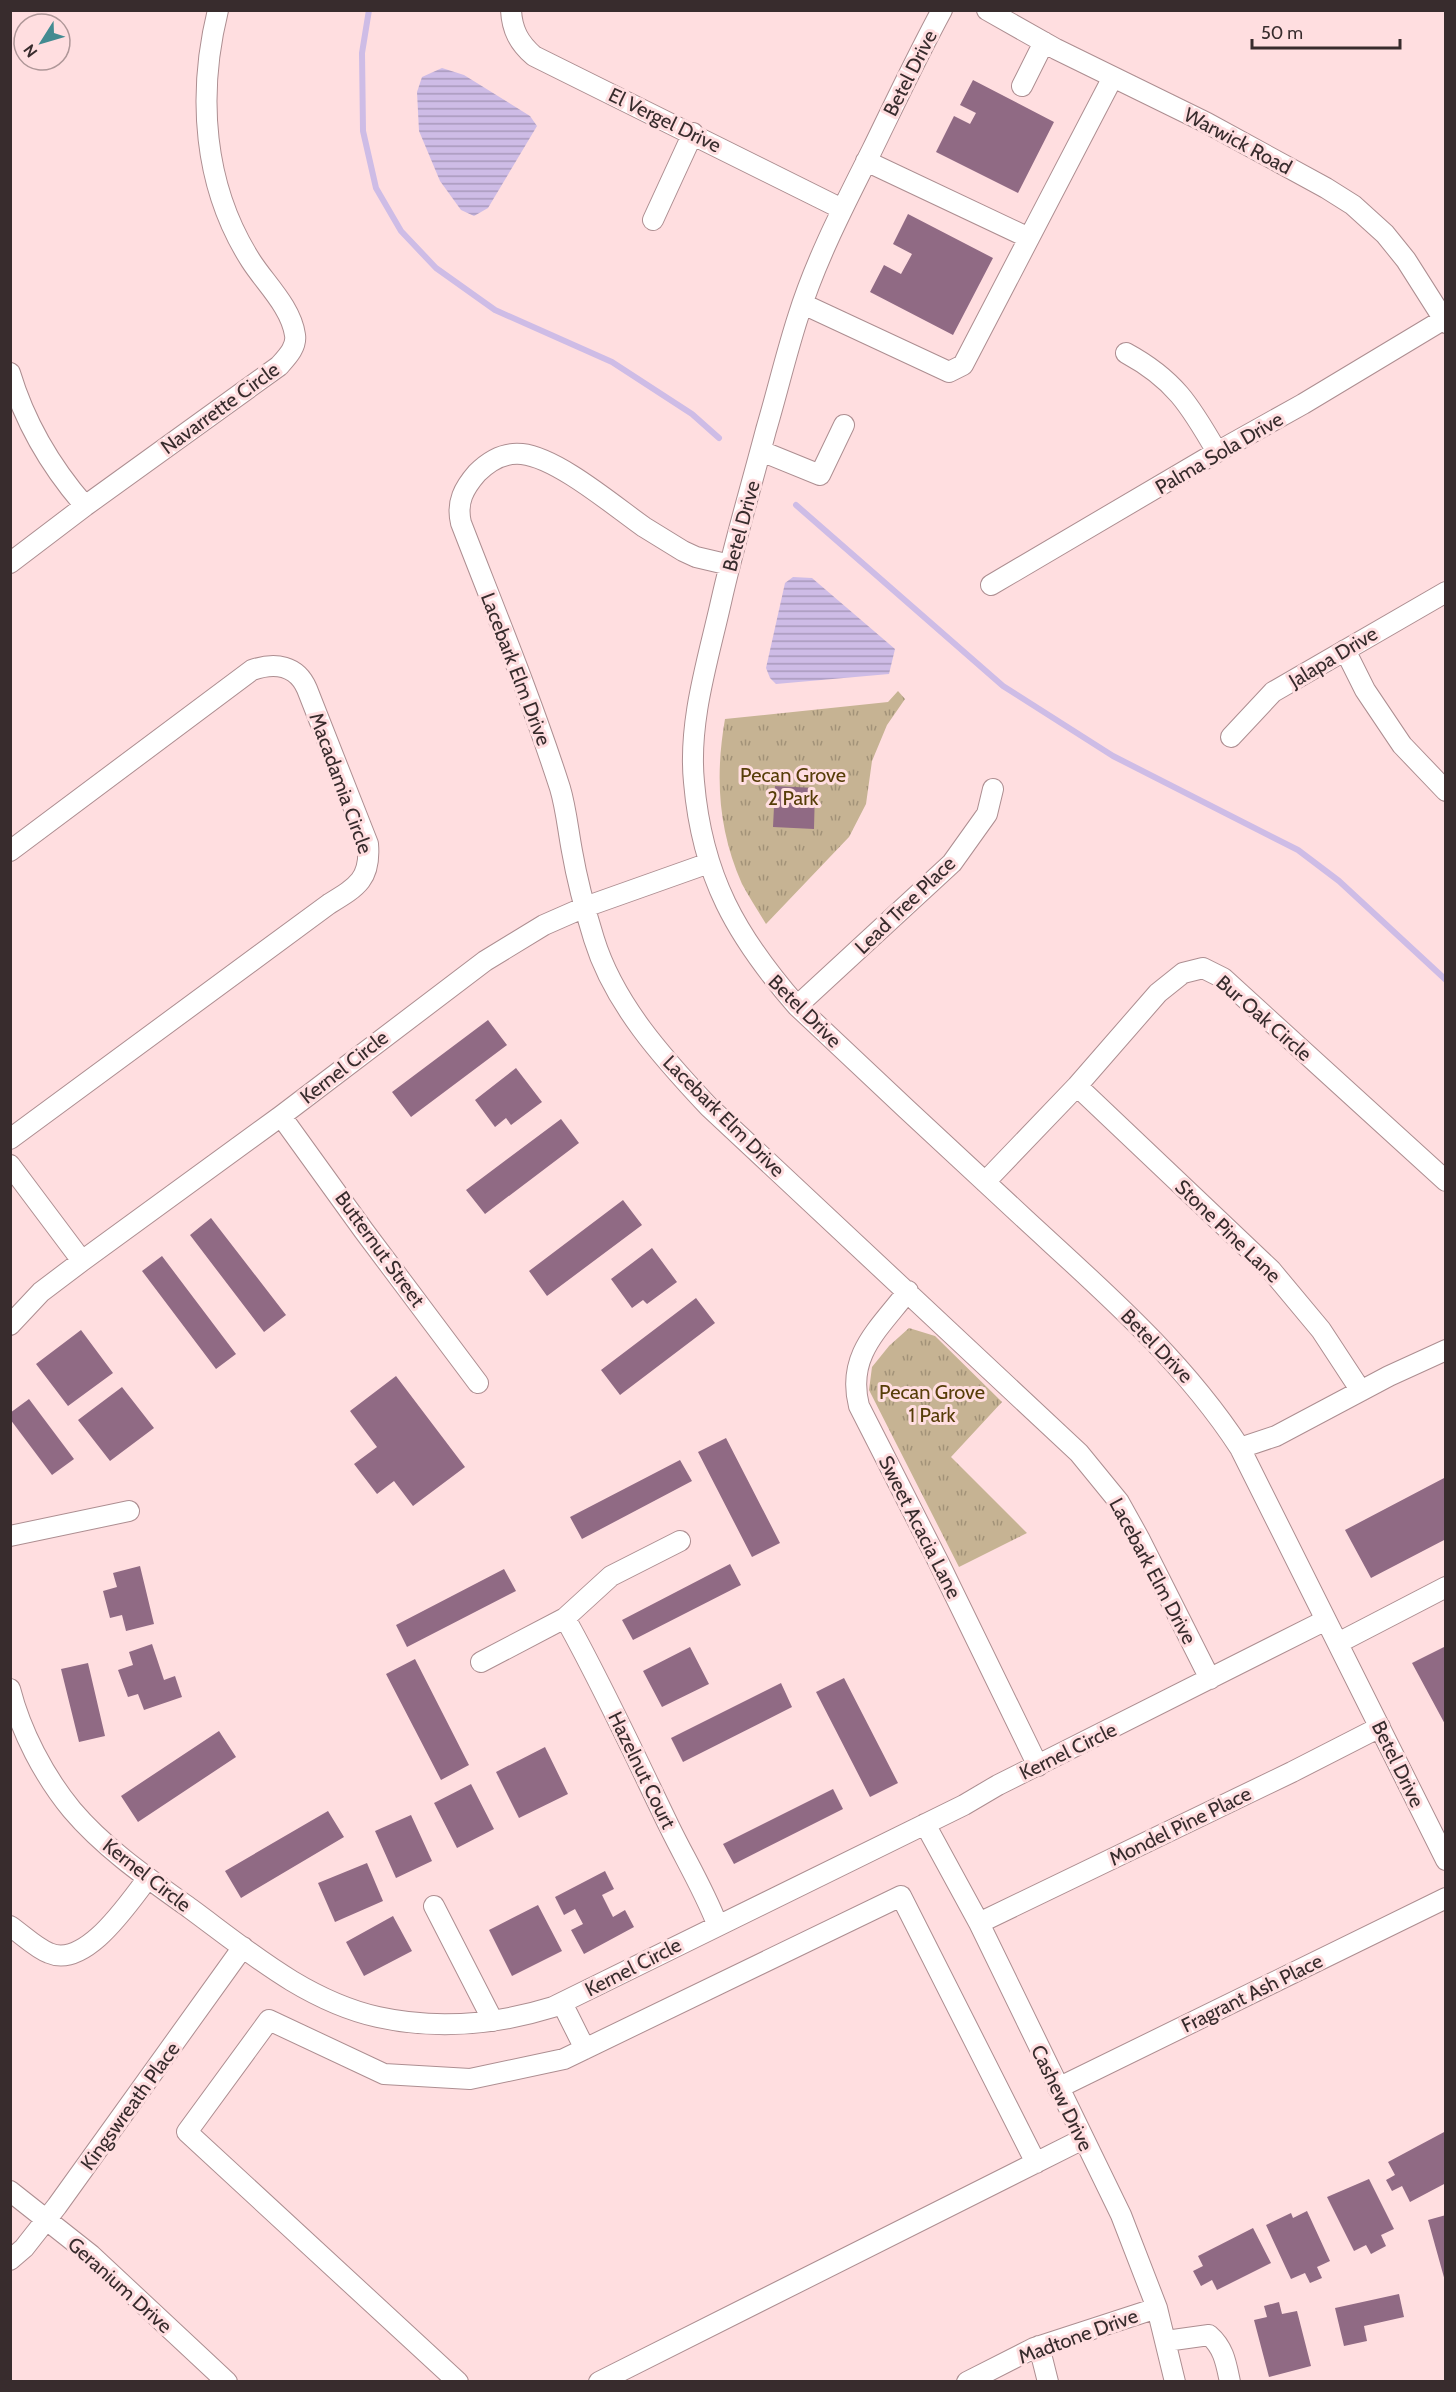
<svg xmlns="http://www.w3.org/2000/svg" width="1456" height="2392" font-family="Cabin,sans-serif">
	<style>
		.grass { fill: url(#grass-tufts) }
		.water { fill: url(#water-rules) }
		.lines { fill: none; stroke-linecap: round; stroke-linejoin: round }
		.stream { stroke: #cebce6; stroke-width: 6 }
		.building { fill: #906a84 }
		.minor-casing { stroke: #ad8e91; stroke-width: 22 }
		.minor { stroke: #fff; stroke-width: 20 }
		.labels { text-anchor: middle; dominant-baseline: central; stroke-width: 6; stroke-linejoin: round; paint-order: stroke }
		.street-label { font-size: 20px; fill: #382c2d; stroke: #ffdee0 }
		.park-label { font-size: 20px; fill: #563d08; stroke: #ffdee0 }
	</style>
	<defs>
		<pattern id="grass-tufts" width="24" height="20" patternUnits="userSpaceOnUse" patternTransform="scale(1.5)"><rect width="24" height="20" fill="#c6b393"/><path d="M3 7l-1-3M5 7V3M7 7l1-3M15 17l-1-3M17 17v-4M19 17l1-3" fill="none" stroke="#a29278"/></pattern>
		<pattern id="water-rules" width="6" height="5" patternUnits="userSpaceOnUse" patternTransform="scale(1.5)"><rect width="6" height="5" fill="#cebce6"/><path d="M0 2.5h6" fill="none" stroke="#a899bb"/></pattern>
	</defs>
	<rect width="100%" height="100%" fill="#ffdee0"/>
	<path class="grass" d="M898,691L905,699L887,725L872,761L866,804L849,837L766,924C758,911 749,897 742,884C718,830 715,776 725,719L888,702Z
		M909,1328L935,1336L1002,1402L951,1457L1027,1533L959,1567L869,1390L872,1367L889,1346Z"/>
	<path class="water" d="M442,68L464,75L530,116L537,126L488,208L474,216L461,210L440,181L419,131L417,92L422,77Z
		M793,577L812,578L895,649L889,674L776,684L770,678L766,668L785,583Z"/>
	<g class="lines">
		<path class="stream" d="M369,10L362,53L363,131L376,188L401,231L436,268L495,310L612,362L692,414L719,438
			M796,505L1003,686L1113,756L1298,850L1339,881L1446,980"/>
	</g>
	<path class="building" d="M973,80L1054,122L1018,193L936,152L954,116L970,124L976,113L960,105Z
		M908,214L993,258L953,335L870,292L884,265L901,274L912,254L893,244Z
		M775,786L815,788L814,829L773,827Z
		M488,1020L507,1045L411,1117L392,1092Z
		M516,1068L542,1102L511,1125L506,1118L495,1127L475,1100Z
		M561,1119L579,1143L485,1214L466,1190Z
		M623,1200L642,1225L547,1296L529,1271Z
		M211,1218L286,1315L264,1332L190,1235Z
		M652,1248L677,1282L647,1304L643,1300L632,1308L611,1279Z
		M162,1256L236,1354L216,1369L142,1271Z
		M696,1298L715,1323L620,1395L601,1370Z
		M81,1330L113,1373L68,1406L36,1364Z
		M396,1376L465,1467L413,1506L394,1481L377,1494L354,1464L377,1447L350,1411Z
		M122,1387L154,1428L110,1461L78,1420Z
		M29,1399L74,1459L52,1475L10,1419V1413Z
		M726,1438L780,1543L752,1557L698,1452Z
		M680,1460L692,1481L582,1539L570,1517Z
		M1446,1477V1539L1371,1578L1345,1530Z
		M730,1564L741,1585L633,1640L622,1620Z
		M140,1566L154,1624L126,1631L122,1615L110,1618L103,1591L117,1587L113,1573Z
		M504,1569L516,1591L407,1647L396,1625Z
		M152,1644L164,1680L175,1676L182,1697L144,1710L138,1694L128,1697L118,1670L133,1665L129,1652Z
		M1446,1646V1726L1412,1663Z
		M690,1647L709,1684L662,1707L643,1671Z
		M415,1659L469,1765L441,1780L386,1674Z
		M88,1663L105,1736L79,1742L61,1669Z
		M844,1678L898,1783L870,1797L816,1692Z
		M781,1683L792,1707L683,1762L671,1738Z
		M219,1731L236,1757L138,1822L121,1796Z
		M545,1747L568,1794L519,1818L496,1772Z
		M471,1784L494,1829L457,1848L434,1803Z
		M833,1789L843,1809L734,1864L723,1844Z
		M328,1811L344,1837L241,1898L225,1871Z
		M411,1815L432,1861L396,1878L375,1831Z
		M367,1863L383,1901L335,1922L318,1883Z
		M605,1871L614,1889L602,1895L613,1917L625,1910L634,1927L584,1954L571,1930L583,1924L575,1909L564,1915L555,1897Z
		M538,1905L562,1951L512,1976L489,1930Z
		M393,1916L412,1951L364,1976L346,1942Z
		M1446,2131V2183L1410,2202L1402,2186L1392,2191L1386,2180L1395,2175L1388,2162Z
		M1369,2179L1394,2229L1381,2235L1386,2246L1371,2254L1366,2245L1354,2251L1327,2197Z
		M1307,2211L1330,2261L1317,2267L1322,2278L1310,2283L1305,2273L1291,2279L1266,2225L1291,2213L1293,2218Z
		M1446,2215V2281H1445L1428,2220Z
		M1253,2228L1271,2263L1217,2290L1212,2280L1201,2286L1193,2271L1203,2266L1198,2256Z
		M1399,2294L1404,2317L1364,2326L1367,2341L1344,2346L1335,2308Z
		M1279,2302L1282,2314L1297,2311L1311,2366L1269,2377L1254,2320L1267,2317L1264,2306Z"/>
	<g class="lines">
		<defs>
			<path id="minor" d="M511,10C512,30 519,43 534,56L842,209
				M942,10C917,56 895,103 872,150C845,204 816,259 798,317C786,354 777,393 766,430C751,487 734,544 721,602C708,660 688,722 694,782C702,876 736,936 797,1006C873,1078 949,1149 1026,1220C1103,1291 1182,1359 1240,1448L1446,1860
				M987,10L1056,49L1207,123L1326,188L1353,205L1385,234L1406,260L1446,323
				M1022,86L1044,42
				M866,161L1029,238
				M653,220L693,133
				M803,304L949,372L963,365L1113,77
				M1126,353C1174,379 1190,405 1217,452
				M10,373C25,423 51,467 85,506
				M761,451L820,475L844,425
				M10,563L85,506L279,366C287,357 297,347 295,335C291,307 265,283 251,261C203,186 197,95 218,10
				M730,565L696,557L683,551C670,543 657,535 644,527C614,506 558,458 522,454C504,452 489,461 477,473C464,488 456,502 461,523C495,611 531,698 560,788C566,808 568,830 572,851C577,880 585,910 594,939C614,1004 663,1058 709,1107L1079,1453L1119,1502L1139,1538L1210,1679
				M991,585L1217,452L1303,404L1446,318
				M1345,650L1365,690L1402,745L1446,791
				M1231,737L1273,692L1446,592
				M10,851L252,670C275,662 297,665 307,689L368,844C371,879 357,887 329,904L10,1139
				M797,1006L952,863L987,814L993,789
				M1077,1086L1271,1270L1321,1330L1361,1391
				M281,1116L364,1231L478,1383
				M10,1165L82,1261
				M985,1182L1077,1086L1158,993L1183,973L1203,968L1223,978L1446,1181
				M908,1291C879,1329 846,1355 859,1406L939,1563L1038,1766
				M10,1325L41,1292L82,1261L281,1116L485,961L544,925L585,907L709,863
				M1240,1448L1276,1436L1389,1376L1446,1350
				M10,1536L129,1511
				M565,1618C603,1686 635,1756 669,1826C685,1859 704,1890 717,1924
				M1338,1643L1446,1587
				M481,1662L565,1618L611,1576L680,1541
				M10,1689C21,1732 44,1776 72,1810C105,1849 149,1879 191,1909C248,1951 306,2001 378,2017C437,2030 495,2025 553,2007L964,1805L998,1785L1326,1620
				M925,1824L979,1923L1121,2215L1157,2308L1175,2382
				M434,1906L493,2021
				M979,1923L1292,1772L1380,1727
				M10,1926C23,1935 36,1948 49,1953C86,1969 129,1902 148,1878
				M562,2003L585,2049
				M1058,2088L1446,1898
				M10,2191L91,2255L227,2382
				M10,2260L24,2248L57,2206L243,1947
				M1166,2341L1209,2335C1224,2348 1226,2363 1230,2382
				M1039,2346L1048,2382
				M458,2382L187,2132L269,2020L384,2074L470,2079L564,2059L901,1896L1036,2163
				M599,2382L1083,2139
				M967,2382L1034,2348L1157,2308"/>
		</defs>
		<use href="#minor" class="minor-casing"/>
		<use href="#minor" class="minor"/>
	</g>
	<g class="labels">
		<g class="street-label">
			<text transform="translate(910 73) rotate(-63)">Betel Drive</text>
			<text transform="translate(665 120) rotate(26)">El Vergel Drive</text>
			<text transform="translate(1238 141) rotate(28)">Warwick Road</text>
			<text transform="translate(220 408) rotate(-36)">Navarrette Circle</text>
			<text transform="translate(1219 453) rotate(-30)">Palma Sola Drive</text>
			<text transform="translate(741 526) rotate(-75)">Betel Drive</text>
			<text transform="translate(1333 657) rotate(-31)">Jalapa Drive</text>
			<text transform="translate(516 669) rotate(69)">Lacebark Elm Drive</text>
			<text transform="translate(341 783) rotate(70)">Macadamia Circle</text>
			<text transform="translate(905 905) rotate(-44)">Lead Tree Place</text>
			<text transform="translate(805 1011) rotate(45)">Betel Drive</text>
			<text transform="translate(1264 1018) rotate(41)">Bur Oak Circle</text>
			<text transform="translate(344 1067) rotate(-38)">Kernel Circle</text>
			<text transform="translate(724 1116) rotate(45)">Lacebark Elm Drive</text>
			<text transform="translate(1228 1231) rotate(44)">Stone Pine Lane</text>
			<text transform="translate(380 1249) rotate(54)">Butternut Street</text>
			<text transform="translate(1157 1346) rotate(46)">Betel Drive</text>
			<text transform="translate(920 1527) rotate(63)">Sweet Acacia Lane</text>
			<text transform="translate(1153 1571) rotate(62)">Lacebark Elm Drive</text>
			<text transform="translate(1068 1751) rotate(-26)">Kernel Circle</text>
			<text transform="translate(1398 1764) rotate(64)">Betel Drive</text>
			<text transform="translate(642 1770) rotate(64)">Hazelnut Court</text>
			<text transform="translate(1180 1826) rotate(-26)">Mondel Pine Place</text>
			<text transform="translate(147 1875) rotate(38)">Kernel Circle</text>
			<text transform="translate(633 1967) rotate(-27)">Kernel Circle</text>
			<text transform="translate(1252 1993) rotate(-26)">Fragrant Ash Place</text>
			<text transform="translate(1062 2098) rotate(64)">Cashew Drive</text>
			<text transform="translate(130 2106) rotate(-54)">Kingswreath Place</text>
			<text transform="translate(120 2285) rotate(42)">Geranium Drive</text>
			<text transform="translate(1078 2336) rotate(-20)">Madtone Drive</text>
		</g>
		<g class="park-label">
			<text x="793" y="775">Pecan Grove<tspan x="793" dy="23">2 Park</tspan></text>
			<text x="932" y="1392">Pecan Grove<tspan x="932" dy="23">1 Park</tspan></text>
		</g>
	</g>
	<rect width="1456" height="2392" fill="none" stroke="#382c2d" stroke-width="24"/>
	<g transform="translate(42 42) rotate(233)"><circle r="28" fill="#ffdee0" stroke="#af9798" stroke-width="1.5"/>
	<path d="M0-4.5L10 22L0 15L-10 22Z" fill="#438b91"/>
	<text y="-9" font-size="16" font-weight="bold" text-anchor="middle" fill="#382c2d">N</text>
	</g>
	<path d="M1252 39v9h148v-9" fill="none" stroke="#382c2d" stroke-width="3"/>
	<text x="1261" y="39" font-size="18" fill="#382c2d" stroke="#ffdee0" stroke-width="4.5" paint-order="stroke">50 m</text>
</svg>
